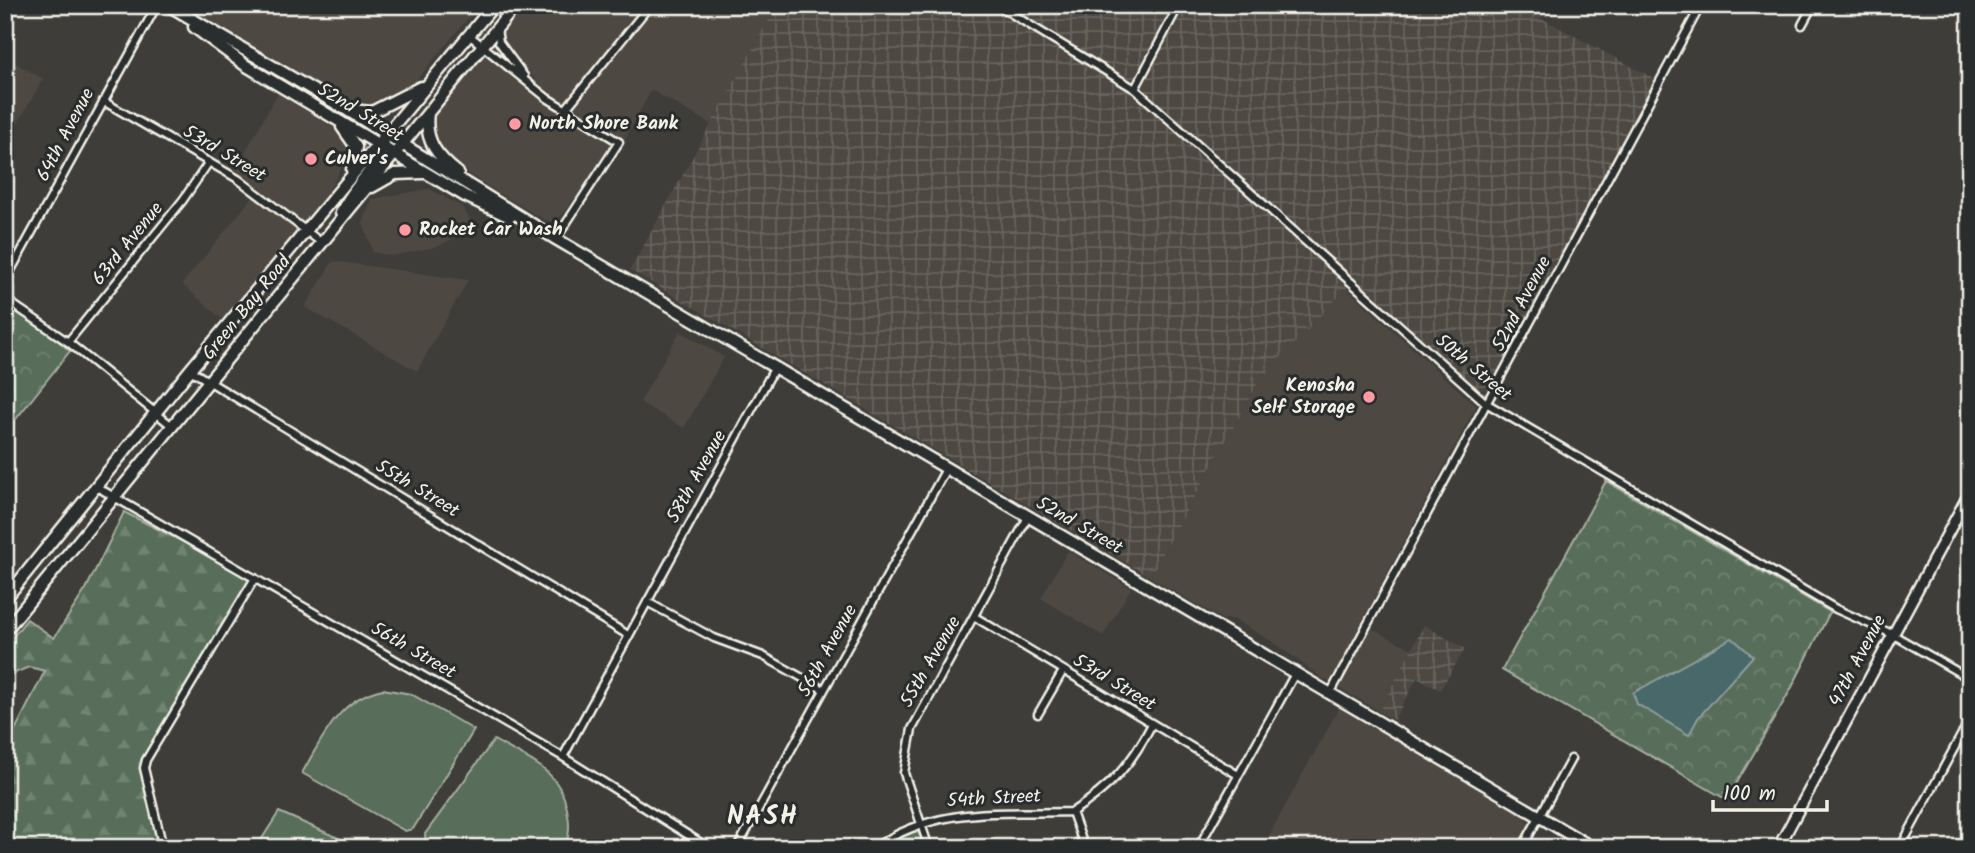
<svg xmlns="http://www.w3.org/2000/svg" width="1975" height="853" font-family="Kalam,sans-serif">
	<style>
		.built { fill: #4d4842 }
		.industrial { fill: url(#industrial-grid) }
		.forest { fill: url(#forest-firs); stroke: #a6b0a1; stroke-width: 2 }
		.park { fill: url(#park-crowns); stroke: #a6b0a1; stroke-width: 2 }
		.pitch { fill: #586e5a; stroke: #a6b0a1; stroke-width: 2 }
		.water { fill: #49676b; stroke: #8d9e9d; stroke-width: 2 }
		.lines { fill: none; stroke-linecap: round; stroke-linejoin: round }
		.street-casing { stroke: #f4f1e8; stroke-width: 11 }
		.secondary-casing { stroke: #f4f1e8; stroke-width: 14 }
		.primary-casing { stroke: #f4f1e8; stroke-width: 15 }
		.street { stroke: #2a2d2e; stroke-width: 6 }
		.secondary { stroke: #2a2d2e; stroke-width: 9 }
		.primary { stroke: #2a2d2e; stroke-width: 10 }
		.poi-dot { fill: #ff9aa2; stroke: #2a2d2e; stroke-width: 2.5 }
		.labels { text-anchor: middle; dominant-baseline: central; stroke-width: 6; stroke-linejoin: round; paint-order: stroke }
		.street-label { font-size: 19px; fill: #f4f1e8; stroke: #2a2d2e }
		.poi-label { font-size: 19px; font-weight: bold; fill: #f4f1e8; stroke: #2a2d2e; text-anchor: start }
		.district-label { font-size: 26px; font-weight: bold; letter-spacing: 2px; fill: #f4f1e8; stroke: #2a2d2e }
	</style>
	<defs>
		<pattern id="industrial-grid" width="8" height="8" patternUnits="userSpaceOnUse" patternTransform="scale(1.75)"><rect width="8" height="8" fill="#4d4842"/><path d="M0 4h8M4 0v8" fill="none" stroke="#67635d"/></pattern>
		<pattern id="forest-firs" width="22" height="20" patternUnits="userSpaceOnUse" patternTransform="scale(1.75)"><rect width="22" height="20" fill="#586e5a"/><path d="M5 1l3.5 6h-7zM16 11l3.5 6h-7z" fill="#718372"/></pattern>
		<pattern id="park-crowns" width="20" height="18" patternUnits="userSpaceOnUse" patternTransform="scale(1.75)"><rect width="20" height="18" fill="#586e5a"/><path d="M2 6a3 3 0 1 1 6 0M12 15a3 3 0 1 1 6 0" fill="none" stroke="#718372"/></pattern>
	</defs>
	<rect width="100%" height="100%" fill="#3f3d3a"/>
	<filter id="ink" filterUnits="userSpaceOnUse"><feTurbulence type="fractalNoise" baseFrequency=".0143" numOctaves="2"/><feDisplacementMap in="SourceGraphic" scale="14" xChannelSelector="R" yChannelSelector="G"/><feConvolveMatrix kernelMatrix="1 2 1 2 8 2 1 2 1" color-interpolation-filters="sRGB"/></filter>
	<g filter="url(#ink)">
		<path class="built" d="M184,5H479L414,83L396,97L368,104L350,101L318,84Z
			M522,5H777L711,124L651,90L625,140L616,135L596,171L556,222L545,220L490,188L447,159L435,147L430,125L457,83L477,58L485,55L495,59L543,102L549,94L506,48L502,39L505,27Z
			M5,57L43,79L14,130L5,125Z
			M278,93L340,132L349,143L350,153L329,190L224,321L182,284L260,188L234,172Z
			M429,189L462,207L475,227L439,246L392,256L373,252L363,223L372,199Z
			M333,261L468,280L417,371L305,307Z
			M1346,288L1476,406L1361,623L1412,649L1379,711L1321,677L1276,644L1234,619H1222L1150,577L1259,381Z
			M680,331L724,357L684,428L640,402Z
			M1068,551L1131,588L1103,636L1041,598Z
			M1339,708L1525,817L1529,825L1517,848H1262Z"/>
		<path class="industrial" d="M777,5H1547L1541,18L1655,79L1488,389L1482,390L1473,385L1355,279L1259,381L1150,577L630,270Z
			M1424,625L1465,649L1440,690L1417,678L1394,720L1379,711Z"/>
		<path class="forest" d="M124,512L255,578L144,768L163,848H5V750L45,671L29,667L5,677V647L27,619L54,638L86,589Z"/>
		<path class="park" d="M5,302L32,318L70,351L5,433Z
			M1606,481L1830,612L1791,689L1727,800L1502,670Z
			M913,831L919,833L925,848H883Z"/>
		<path class="pitch" d="M383,689L411,694L474,730L413,829L405,831L302,773C323,737 339,698 383,689Z
			M494,740C530,761 562,769 568,815C570,826 569,838 564,848L426,845L425,834Z
			M279,812L361,848H256Z"/>
		<path class="water" d="M1732,638L1753,656L1698,718L1689,735L1637,704L1633,693Z"/>
		<g class="lines">
			<defs>
				<path id="street" d="M997,5L1135,89L1486,403L1836,609L1892,634L1970,679
					M1802,25L1813,5
					M497,29L499,42L524,76
					M469,35L547,98L619,142L556,239
					M1135,89L1179,5
					M103,101L238,179L322,243
					M565,110L650,5
					M5,281L157,5
					M5,299L68,342L172,426
					M68,342L183,200L209,162
					M190,370L628,635
					M97,487L563,757L709,848
					M647,602L714,638L763,656L824,690
					M975,617L1238,775
					M1331,692L1701,5
					M1038,714L1063,671
					M563,757L775,367
					M1072,812C1111,787 1131,765 1152,724
					M1072,812L1083,843
					M163,848L144,768L146,760L255,578
					M737,848L946,469
					M874,848C937,805 1000,814 1072,812
					M929,848L904,773L912,729L1028,517
					M1198,848L1296,672
					M1522,848L1571,759
					M1900,848L1970,719"/>
				<path id="secondary" d="M1965,5L1970,8
					M1778,848L1970,492"/>
				<path id="primary" d="M168,5L347,110L556,239L1593,848
					M194,27L245,65L465,196L510,217
					M351,110L372,112L421,87
					M428,113C424,141 437,156 458,173
					M342,127L356,147L352,170
					M372,187L395,174L423,173
					M341,213C352,188 376,169 384,144
					M5,599L190,370L494,5
					M5,631L516,5"/>
			</defs>
			<use href="#street" class="street-casing"/>
			<use href="#secondary" class="secondary-casing"/>
			<use href="#primary" class="primary-casing"/>
			<use href="#street" class="street"/>
			<use href="#secondary" class="secondary"/>
			<use href="#primary" class="primary"/>
		</g>
	</g>
	<g class="poi-dot">
		<circle cx="515" cy="124" r="7"/>
		<circle cx="311" cy="159" r="7"/>
		<circle cx="405" cy="230" r="7"/>
		<circle cx="1369" cy="397" r="7"/>
	</g>
	<g class="labels">
		<g class="street-label">
			<text transform="translate(360 113) rotate(31)">52nd Street</text>
			<text transform="translate(66 135) rotate(-62)">64th Avenue</text>
			<text transform="translate(224 154) rotate(31)">53rd Street</text>
			<text transform="translate(128 244) rotate(-51)">63rd Avenue</text>
			<text transform="translate(1522 304) rotate(-62)">52nd Avenue</text>
			<text transform="translate(247 308) rotate(-51)">Green Bay Road</text>
			<text transform="translate(1473 368) rotate(40)">50th Street</text>
			<text transform="translate(697 477) rotate(-61)">58th Avenue</text>
			<text transform="translate(417 489) rotate(31)">55th Street</text>
			<text transform="translate(1079 526) rotate(30)">52nd Street</text>
			<text transform="translate(413 651) rotate(30)">56th Street</text>
			<text transform="translate(828 651) rotate(-61)">56th Avenue</text>
			<text transform="translate(1858 661) rotate(-62)">47th Avenue</text>
			<text transform="translate(931 662) rotate(-60)">55th Avenue</text>
			<text transform="translate(1114 683) rotate(31)">53rd Street</text>
			<text transform="translate(994 799) rotate(-3)">54th Street</text>
		</g>
		<g class="poi-label">
			<text x="529" y="124">North Shore Bank</text>
			<text x="325" y="159">Culver's</text>
			<text x="419" y="230">Rocket Car Wash</text>
			<text x="1355" y="386" text-anchor="end">Kenosha<tspan x="1355" dy="22">Self Storage</tspan></text>
		</g>
		<g class="district-label">
			<text x="763" y="817">NASH</text>
		</g>
	</g>
	<rect width="1975" height="853" fill="none" stroke="#2a2d2e" stroke-width="28"/>
	<rect x="14" y="14" width="1947" height="825" fill="none" stroke="#f4f1e8" stroke-width="2.5" filter="url(#ink)"/>
	<path d="M1713 800v10h114v-10" fill="none" stroke="#f4f1e8" stroke-width="3.5"/>
	<text x="1723" y="800" font-size="21" fill="#f4f1e8" stroke="#2a2d2e" stroke-width="5" paint-order="stroke">100 m</text>
</svg>
